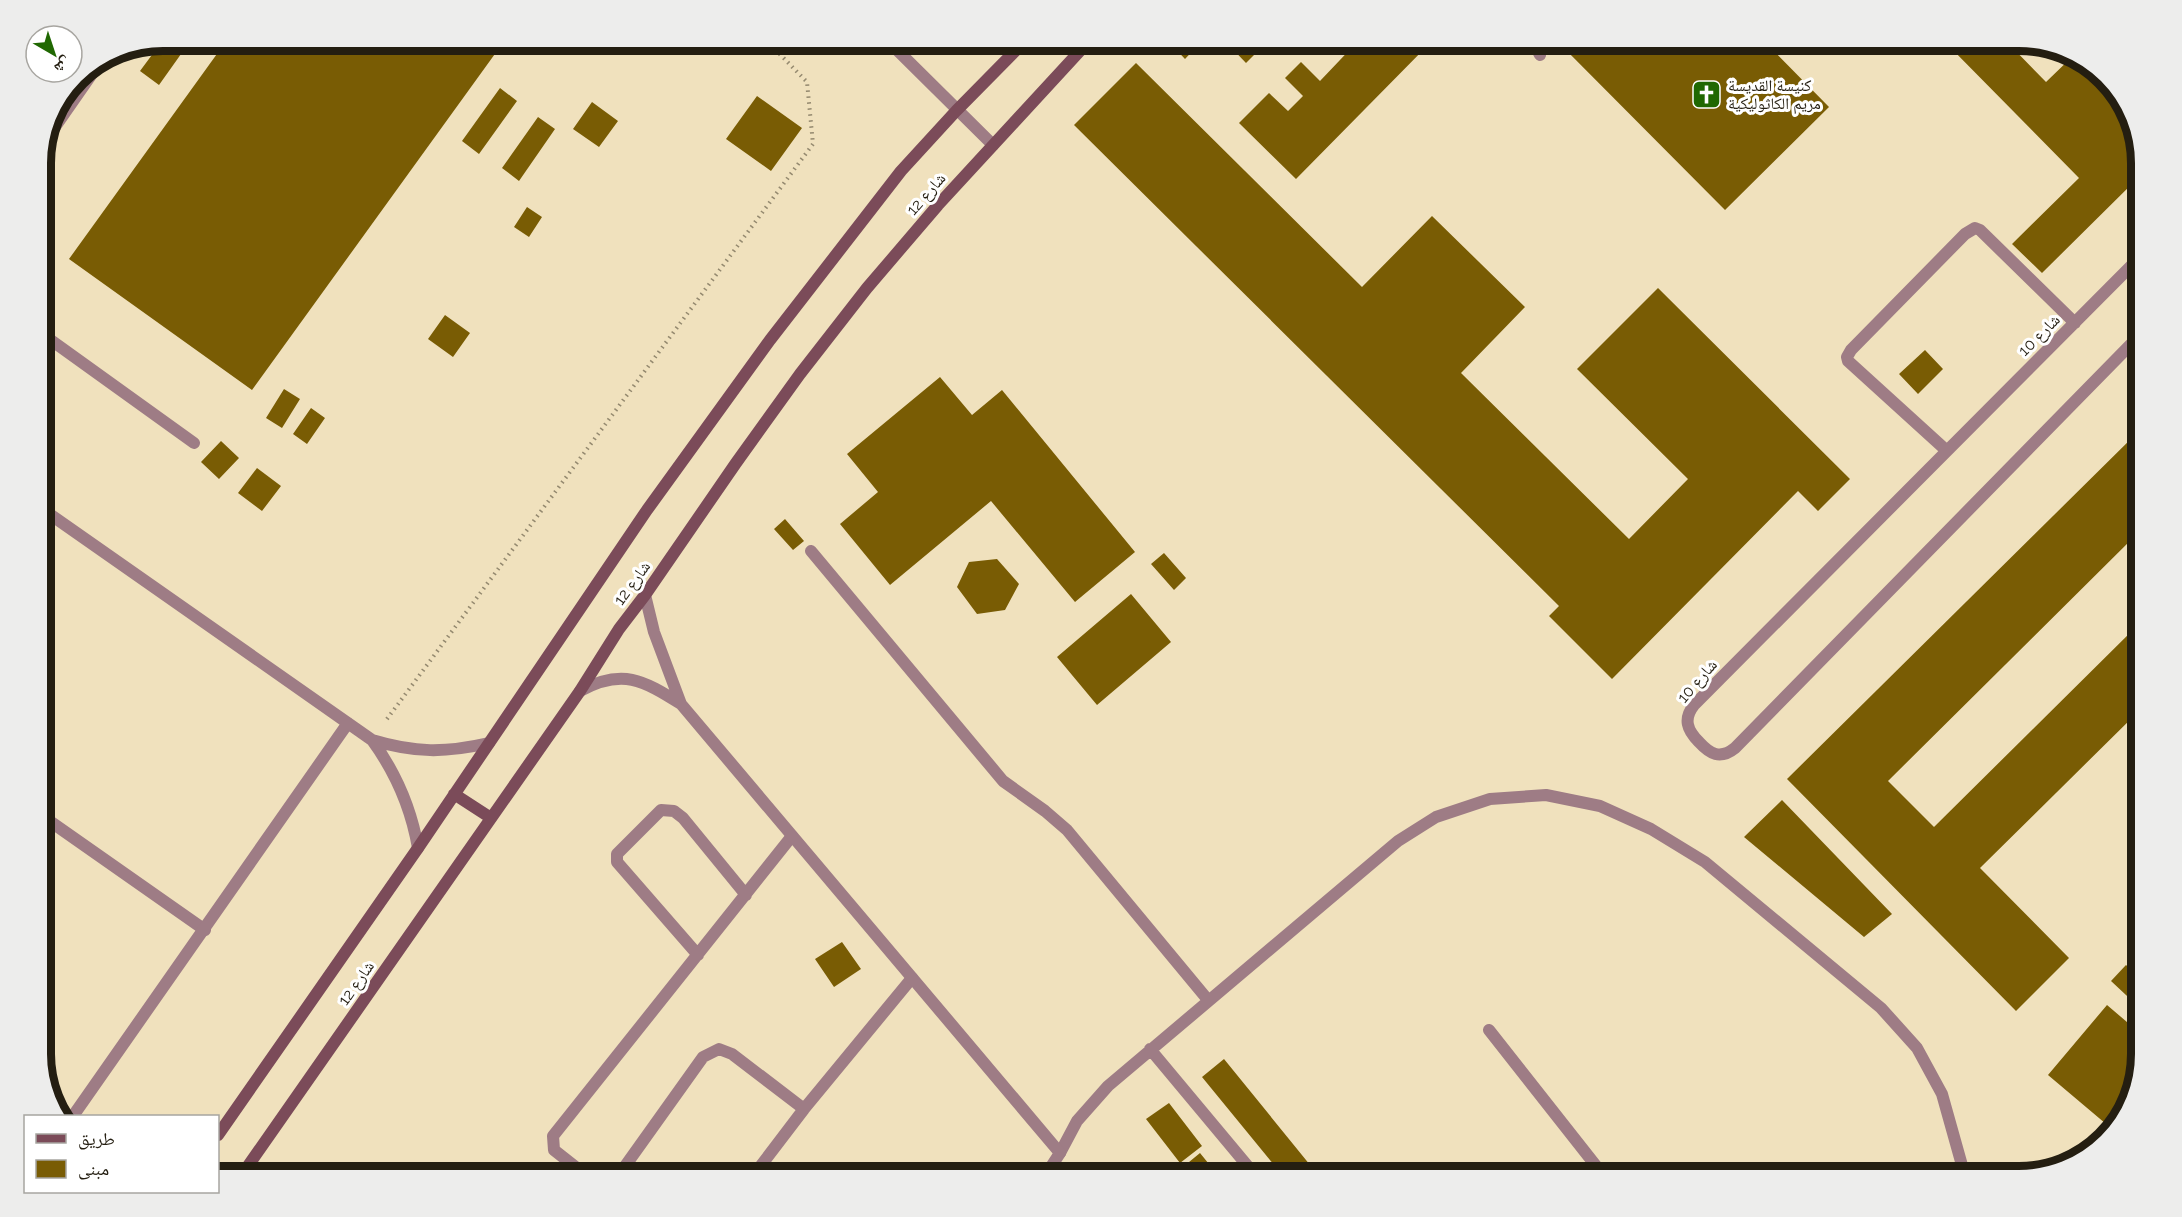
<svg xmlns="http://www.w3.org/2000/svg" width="2182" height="1217" font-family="Raleway,'Noto Naskh Arabic',sans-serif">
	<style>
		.building { fill: #795c04 }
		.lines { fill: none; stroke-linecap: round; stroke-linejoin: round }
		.path { stroke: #94896f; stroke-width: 4; stroke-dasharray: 1.5 4.5; stroke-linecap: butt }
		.lane { stroke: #9e7c85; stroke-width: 12 }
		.street { stroke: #9e7c85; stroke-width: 12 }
		.secondary { stroke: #7b4b59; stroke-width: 12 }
		.labels { text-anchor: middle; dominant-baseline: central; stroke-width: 6; stroke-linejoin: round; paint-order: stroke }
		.poi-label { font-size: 16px; fill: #241e11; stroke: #fff; text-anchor: start }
		.street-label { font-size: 16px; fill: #241e11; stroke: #fff }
		.rim { fill: none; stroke: #241e11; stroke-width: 8 }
	</style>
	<rect width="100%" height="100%" fill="#f0e1bd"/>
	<path class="building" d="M163,40H191L159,85L140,71Z
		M227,40H505L252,390L69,259Z
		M1167,40H1203L1185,59Z
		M1224,40H1269L1246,63Z
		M1359,40H1433L1296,179L1239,123L1269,93L1288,111L1303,96L1285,78L1301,62L1320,81Z
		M1556,40H1763L1829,107L1725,210Z
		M1943,40H2005L2046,82L2074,55L2080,57L2121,95L2141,155V175L2042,273L2012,244L2079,178Z
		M1136,63L1362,287L1432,216L1525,307L1461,373L1629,539L1688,479L1577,369L1658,288L1850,479L1818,511L1798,491L1612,679L1549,616L1559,606L1074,125Z
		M500,88L517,101L479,154L462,141Z
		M757,96L802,128L771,171L726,139Z
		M592,102L618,121L599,147L573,129Z
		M538,117L555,129L519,181L502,168Z
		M527,207L542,217L529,237L514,227Z
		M445,315L470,333L453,357L428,339Z
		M1925,350L1943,369L1918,394L1899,374Z
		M940,377L972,415L1002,390L1135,552L1075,602L991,501L890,585L840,524L878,492L847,454Z
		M284,389L300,399L282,428L266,418Z
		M311,408L325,418L307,444L293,434Z
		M2141,429V530L1888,781L1934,827L2141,622V709L1980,868L2069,958L2016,1011L1787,779Z
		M221,441L239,458L219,479L201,462Z
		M257,468L281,486L262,511L238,493Z
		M785,519L804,541L793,550L774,529Z
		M1164,553L1186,578L1174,590L1151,564Z
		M997,559L1019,584L1005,610L977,614L957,587L969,562Z
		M1131,594L1171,642L1097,705L1057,657Z
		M1782,800L1892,914L1864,937L1744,837Z
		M842,942L861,969L834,987L815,959Z
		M2126,965L2141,979V1009L2111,981Z
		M2107,1005L2141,1034V1055L2125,1115L2112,1129L2048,1075Z
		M1224,1059L1319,1176H1283L1202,1077Z
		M1169,1103L1202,1146L1180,1163L1146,1119Z
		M1200,1153L1217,1174L1214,1176H1172Z"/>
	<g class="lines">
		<path class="path" d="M387,719L813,144L807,82L766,40"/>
		<path class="lane" d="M1532,40L1540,55
			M43,144L103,58
			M2141,256L1694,705C1683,719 1687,730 1699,742C1710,754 1720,760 1735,748L2141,334
			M41,333L194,443
			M1947,451L1848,361L1847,357L1851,350L1965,234L1975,228L1980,230L2075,323
			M811,551L1003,781L1045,811L1067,830L1208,1000
			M41,815L205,930
			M698,955L617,862V854L661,810L674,811L683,818L746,895
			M1489,1030L1604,1176
			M1150,1049L1256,1176
			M1060,1153L1077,1121L1108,1086L1398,841L1436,817L1490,799L1546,795L1600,806L1651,829L1705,862L1881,1008L1917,1048L1942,1094L1965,1176
			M587,1176L554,1150L553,1136L792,836
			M618,1176L703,1057L719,1049L732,1054L804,1109
			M753,1176L804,1109L912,978"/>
		<path class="street" d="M887,40L993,145
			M41,508L372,740C396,773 411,807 418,848
			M645,595L654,632L681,704
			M580,691C622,668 643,680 681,704L1060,1153L1045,1176
			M372,740C415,753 445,753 489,743
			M73,1116L348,723"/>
		<path class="secondary" d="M454,794L491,818
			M218,1135L418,848L647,510L770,340L901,171L956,111L1026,40
			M241,1176L580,691L619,629L645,595L736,463L800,374L867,288L938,205L1090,40"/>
	</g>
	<defs>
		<symbol id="church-square" viewBox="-11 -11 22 22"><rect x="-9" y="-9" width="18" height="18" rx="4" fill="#206802" stroke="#fff"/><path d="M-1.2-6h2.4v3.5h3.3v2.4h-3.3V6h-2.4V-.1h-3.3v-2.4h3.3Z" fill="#fff"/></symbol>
	</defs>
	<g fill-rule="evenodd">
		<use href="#church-square" x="1690" y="78" width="33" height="33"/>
	</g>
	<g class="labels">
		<g class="poi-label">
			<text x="1728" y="85">كنيسة القديسة<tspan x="1728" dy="18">مريم الكاثوليكية</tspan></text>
		</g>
		<g class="street-label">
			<text transform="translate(926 194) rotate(-49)">شارع 12</text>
			<text transform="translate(2039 335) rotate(-45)">شارع 10</text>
			<text transform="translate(632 583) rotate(-54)">شارع 12</text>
			<text transform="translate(1697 681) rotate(-49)">شارع 10</text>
			<text transform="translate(356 983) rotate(-55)">شارع 12</text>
		</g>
	</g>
	<path d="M0 0H2182V1217H0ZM163 51H2019A112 112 0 0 1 2131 163V1054A112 112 0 0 1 2019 1166H163A112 112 0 0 1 51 1054V163A112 112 0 0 1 163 51Z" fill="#ededec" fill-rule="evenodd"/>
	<path class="rim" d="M163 51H2019A112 112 0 0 1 2131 163V1054A112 112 0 0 1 2019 1166H163A112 112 0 0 1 51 1054V163A112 112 0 0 1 163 51Z"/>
	<rect x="24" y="1115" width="195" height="78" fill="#ffffff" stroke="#a7a5a0" stroke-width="1.5"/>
	<rect x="36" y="1134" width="30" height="9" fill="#7b4b59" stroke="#a7a5a0" stroke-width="1.5"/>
	<text x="78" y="1145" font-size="18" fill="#241e11">طريق</text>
	<rect x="36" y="1160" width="30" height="18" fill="#795c04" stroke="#a7a5a0" stroke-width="1.5"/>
	<text x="78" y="1175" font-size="18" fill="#241e11">مبنى</text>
	<g transform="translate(54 54) rotate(141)"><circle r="28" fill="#ffffff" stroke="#a7a5a0" stroke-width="1.5"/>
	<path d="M0-4.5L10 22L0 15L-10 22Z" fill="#206802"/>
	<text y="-9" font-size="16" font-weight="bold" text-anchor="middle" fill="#241e11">ش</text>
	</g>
</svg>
